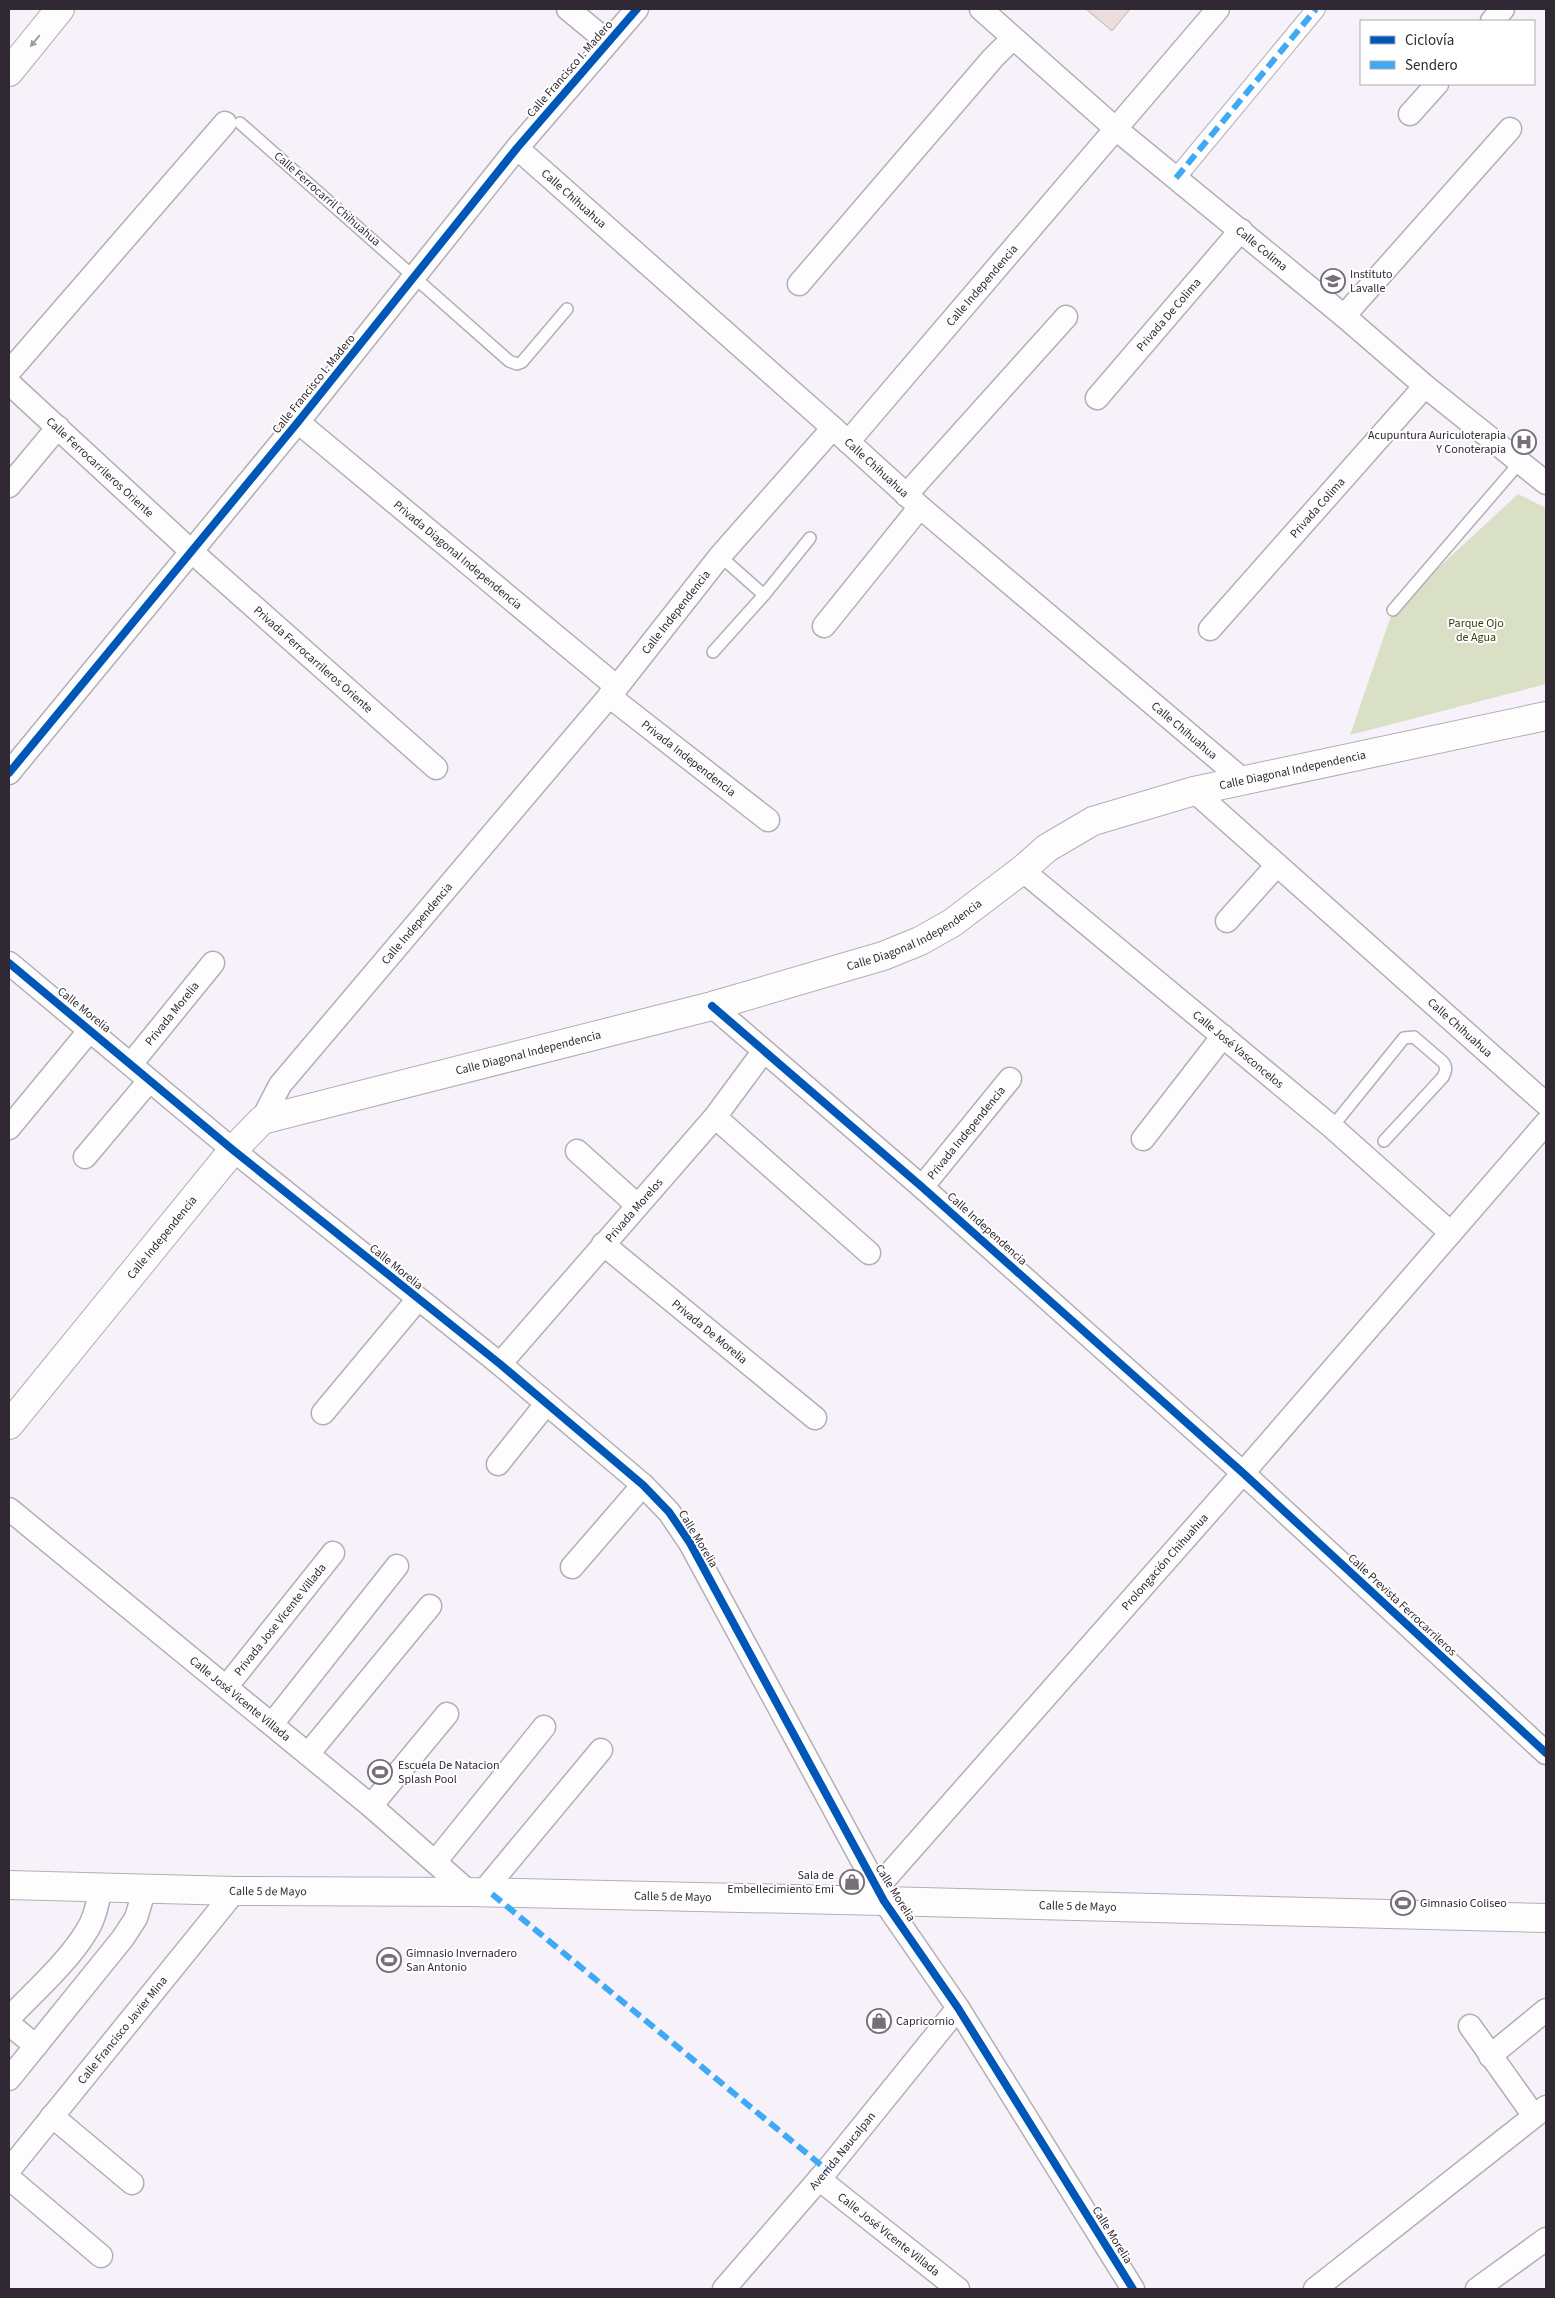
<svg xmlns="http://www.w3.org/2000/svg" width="1555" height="2298" font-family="'Source Sans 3',sans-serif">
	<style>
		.park { fill: #d9e0c5 }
		.building { fill: #eadddc; stroke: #bbb3b5 }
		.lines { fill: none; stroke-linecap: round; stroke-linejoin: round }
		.service-casing { stroke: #b3aeb6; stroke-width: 14 }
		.pedestrian-casing { stroke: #b3aeb6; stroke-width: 20 }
		.minor-casing { stroke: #b3aeb6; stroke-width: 25 }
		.secondary-casing { stroke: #b3aeb6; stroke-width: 30 }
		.service { stroke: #fefdfe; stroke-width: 11 }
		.pedestrian { stroke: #fefdfe; stroke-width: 18 }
		.minor { stroke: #fefdfe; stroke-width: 22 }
		.secondary { stroke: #fefdfe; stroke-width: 28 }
		.quiet { stroke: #3fa9f5; stroke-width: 6; stroke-dasharray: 12 6; stroke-linecap: butt }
		.cycleway-casing { stroke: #fff; stroke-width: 11 }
		.cycleway { stroke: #0057b8; stroke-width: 8 }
		.oneway { fill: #a19ea3 }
		.labels { text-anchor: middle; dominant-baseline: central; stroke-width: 4; stroke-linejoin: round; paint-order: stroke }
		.street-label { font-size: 12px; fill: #302933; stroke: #fff }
		.poi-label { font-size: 12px; fill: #302933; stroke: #fff; text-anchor: start }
		.park-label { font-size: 12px; fill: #323e0e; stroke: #fff }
	</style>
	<rect width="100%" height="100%" fill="#f7f2fa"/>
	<path class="park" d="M1518,494L1546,508V684L1350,735L1393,610Z"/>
	<path class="building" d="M1086,9H1130L1112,31Z"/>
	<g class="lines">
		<defs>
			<path id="service" d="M240,123L509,361L517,364L522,362L567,309
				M720,556L764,595
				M1393,610L1521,461
				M713,652L764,595L810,538
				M1332,1127L1404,1038L1414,1037L1443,1062C1447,1067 1446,1071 1443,1077L1384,1141"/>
			<path id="pedestrian" d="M1176,178L1316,9"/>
			<g id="minor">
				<path d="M568,9L608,42"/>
				<path id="s1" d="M981,9L1116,129L1344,316L1425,386L1546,483"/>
				<path d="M1492,21L1503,9"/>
				<path d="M1410,114L1437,84"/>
				<path id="s2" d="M517,148L833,428L920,507L1243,780"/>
				<path d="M799,284L993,58L1013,38"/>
				<path d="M1344,316L1510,129"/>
				<path d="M9,372L225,123"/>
				<path id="s3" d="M9,383L191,551L436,768"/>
				<path id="s4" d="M1097,398L1241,230"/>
				<path id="s5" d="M298,422L617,687"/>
				<path id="s6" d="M848,442L1218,9"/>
				<path d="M9,486L58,427"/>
				<path d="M906,495L1066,317"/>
				<path d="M824,626L920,507"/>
				<path id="s7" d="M1210,629L1425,386"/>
				<path id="s8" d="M609,696L768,820"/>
				<path d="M9,773L298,422L517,148L637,9"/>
				<path id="s9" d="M1194,791L1546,1104"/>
				<path id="s10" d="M1022,870L1332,1127L1451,1233"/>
				<path d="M1227,921L1277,865"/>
				<path d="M9,963L233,1150L500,1364L643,1485L669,1512L690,1543L884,1901L958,2008L1133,2289"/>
				<path d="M712,1006L922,1187L1243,1473L1546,1753"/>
				<path id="s11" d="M131,1064L213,963"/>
				<path d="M715,1117L869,1253"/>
				<path id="s12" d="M262,1120L280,1085L617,687L720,556L833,428"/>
				<path d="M9,1128L90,1030"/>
				<path d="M1143,1139L1223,1036"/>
				<path d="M577,1151L637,1205"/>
				<path d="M85,1157L149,1081"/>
				<path id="s13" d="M922,1187L1010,1079"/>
				<path id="s14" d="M603,1244L815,1418"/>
				<path id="s15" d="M500,1364L715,1117L763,1052"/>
				<path d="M323,1413L418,1299"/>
				<path d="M498,1464L546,1404"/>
				<path id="s16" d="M9,1509L371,1806L469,1892"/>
				<path d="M572,1567L643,1485"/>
				<path id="s17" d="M227,1686L333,1553"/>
				<path d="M272,1724L397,1566"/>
				<path d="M308,1754L430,1606"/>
				<path d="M371,1806L447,1714"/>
				<path d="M435,1862L544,1727"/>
				<path id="s18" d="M877,1888L1243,1473L1546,1123"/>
				<path d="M482,1893L601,1750"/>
				<path d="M9,2018C33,1993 68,1962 86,1932C95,1919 97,1904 101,1888"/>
				<path d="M9,2024L36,2046"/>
				<path d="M1470,2026L1534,2116"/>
				<path d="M1490,2056L1546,2010"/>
				<path d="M9,2079L123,1938L136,1918L145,1888"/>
				<path d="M52,2116L132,2183"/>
				<path id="s19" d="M9,2170L235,1891"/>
				<path d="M9,2178L101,2256"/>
				<path id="s20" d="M819,2179L958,2289"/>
				<path id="s21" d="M724,2289L827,2170L958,2008"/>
				<path d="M1315,2289L1546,2107"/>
				<path d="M1477,2289L1546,2239"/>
			</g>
			<g id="secondary">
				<path d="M9,72L60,9"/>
				<path id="s22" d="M9,1425L233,1150L262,1120L712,1006L883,956L920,941L952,923L1022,870L1047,848L1093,821L1194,791L1546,716"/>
				<path id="s23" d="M9,1885L235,1891L469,1892L884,1901L1546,1918"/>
			</g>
		</defs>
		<use href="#service" class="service-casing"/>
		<use href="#pedestrian" class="pedestrian-casing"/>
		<use href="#minor" class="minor-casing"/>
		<use href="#secondary" class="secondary-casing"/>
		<use href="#service" class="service"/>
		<use href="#pedestrian" class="pedestrian"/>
		<use href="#minor" class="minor"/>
		<use href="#secondary" class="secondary"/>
		<path class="quiet" d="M1176,178L1316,9
			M492,1894L827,2170"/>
		<defs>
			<path id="cycleway" d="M9,773L298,422L517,148L637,9
				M9,963L233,1150L500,1364L643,1485L669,1512L690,1543L884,1901L958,2008L1133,2289
				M712,1006L922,1187L1243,1473L1546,1753"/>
		</defs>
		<use href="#cycleway" class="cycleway-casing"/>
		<use href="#cycleway" class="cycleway"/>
	</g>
	<defs><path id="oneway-solid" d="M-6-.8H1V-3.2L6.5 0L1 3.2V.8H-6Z" transform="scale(1.25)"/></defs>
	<use class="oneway" href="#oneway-solid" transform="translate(35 41) rotate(129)"/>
	<defs>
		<symbol id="school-ring" viewBox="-11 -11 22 22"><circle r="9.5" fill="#fff" stroke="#766f79" stroke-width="1.5"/><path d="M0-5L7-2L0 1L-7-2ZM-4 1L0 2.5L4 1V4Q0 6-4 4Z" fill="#766f79"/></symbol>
		<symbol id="hospital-ring" viewBox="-11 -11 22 22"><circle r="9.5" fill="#fff" stroke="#766f79" stroke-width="1.5"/><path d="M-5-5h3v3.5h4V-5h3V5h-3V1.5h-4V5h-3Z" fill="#766f79"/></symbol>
		<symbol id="stadium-ring" viewBox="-11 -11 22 22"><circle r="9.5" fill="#fff" stroke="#766f79" stroke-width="1.5"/><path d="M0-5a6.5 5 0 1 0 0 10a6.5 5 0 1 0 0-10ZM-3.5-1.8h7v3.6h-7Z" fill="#766f79"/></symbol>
		<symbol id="shop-ring" viewBox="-11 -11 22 22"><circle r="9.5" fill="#fff" stroke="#766f79" stroke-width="1.5"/><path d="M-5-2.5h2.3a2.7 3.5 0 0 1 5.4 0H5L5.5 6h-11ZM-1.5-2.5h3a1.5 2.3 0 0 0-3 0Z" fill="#766f79"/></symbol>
	</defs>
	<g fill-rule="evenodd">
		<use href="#school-ring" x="1319" y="267" width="28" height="28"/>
		<use href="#hospital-ring" x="1510" y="428" width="28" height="28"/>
		<use href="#stadium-ring" x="366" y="1758" width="28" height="28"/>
		<use href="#shop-ring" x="838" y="1868" width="28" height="28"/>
		<use href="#stadium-ring" x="1389" y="1889" width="28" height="28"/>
		<use href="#stadium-ring" x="375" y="1946" width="28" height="28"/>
		<use href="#shop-ring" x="865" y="2007" width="28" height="28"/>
	</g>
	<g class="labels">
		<g class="street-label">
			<text transform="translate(570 69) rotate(-49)">Calle Francisco I. Madero</text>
			<text transform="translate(327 199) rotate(41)">Calle Ferrocarril Chihuahua</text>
			<text stroke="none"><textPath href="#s2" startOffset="76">Calle Chihuahua</textPath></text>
			<text stroke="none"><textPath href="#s1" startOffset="369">Calle Colima</textPath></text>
			<text stroke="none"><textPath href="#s6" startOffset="206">Calle Independencia</textPath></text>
			<text stroke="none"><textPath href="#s4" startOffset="110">Privada De Colima</textPath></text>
			<text transform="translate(314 384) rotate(-51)">Calle Francisco I. Madero</text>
			<text stroke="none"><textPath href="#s3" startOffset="124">Calle Ferrocarrileros Oriente</textPath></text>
			<text stroke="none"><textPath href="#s2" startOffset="481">Calle Chihuahua</textPath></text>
			<text stroke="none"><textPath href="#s7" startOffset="162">Privada Colima</textPath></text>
			<text stroke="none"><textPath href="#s5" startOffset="208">Privada Diagonal Independencia</textPath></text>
			<text stroke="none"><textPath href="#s12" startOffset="656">Calle Independencia</textPath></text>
			<text stroke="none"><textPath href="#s3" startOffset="411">Privada Ferrocarrileros Oriente</textPath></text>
			<text stroke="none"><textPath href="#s2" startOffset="886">Calle Chihuahua</textPath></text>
			<text stroke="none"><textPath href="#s8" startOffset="101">Privada Independencia</textPath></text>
			<text stroke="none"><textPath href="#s22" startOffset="1496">Calle Diagonal Independencia</textPath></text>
			<text stroke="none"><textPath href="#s12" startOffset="251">Calle Independencia</textPath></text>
			<text stroke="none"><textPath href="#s22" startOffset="1076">Calle Diagonal Independencia</textPath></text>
			<text transform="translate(84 1010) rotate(39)">Calle Morelia</text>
			<text stroke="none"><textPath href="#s11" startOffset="65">Privada Morelia</textPath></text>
			<text stroke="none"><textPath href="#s9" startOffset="356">Calle Chihuahua</textPath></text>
			<text stroke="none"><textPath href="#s10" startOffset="281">Calle José Vasconcelos</textPath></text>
			<text stroke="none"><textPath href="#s22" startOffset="671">Calle Diagonal Independencia</textPath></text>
			<text stroke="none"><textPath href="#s13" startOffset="70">Privada Independencia</textPath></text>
			<text stroke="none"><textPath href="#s15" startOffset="204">Privada Morelos</textPath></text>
			<text transform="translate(987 1229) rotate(42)">Calle Independencia</text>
			<text stroke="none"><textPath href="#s22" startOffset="242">Calle Independencia</textPath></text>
			<text transform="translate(396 1267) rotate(39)">Calle Morelia</text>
			<text stroke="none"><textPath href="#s14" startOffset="138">Privada De Morelia</textPath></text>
			<text transform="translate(698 1539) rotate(59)">Calle Morelia</text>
			<text stroke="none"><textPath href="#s18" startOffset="435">Prolongación Chihuahua</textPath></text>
			<text transform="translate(1402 1605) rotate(43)">Calle Prevista Ferrocarrileros</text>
			<text stroke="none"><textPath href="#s17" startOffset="85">Privada Jose Vicente Villada</textPath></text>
			<text stroke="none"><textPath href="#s16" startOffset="299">Calle José Vicente Villada</textPath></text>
			<text stroke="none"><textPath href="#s23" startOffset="259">Calle 5 de Mayo</textPath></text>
			<text transform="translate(895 1893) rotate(58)">Calle Morelia</text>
			<text stroke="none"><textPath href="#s23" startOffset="664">Calle 5 de Mayo</textPath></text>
			<text stroke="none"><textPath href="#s23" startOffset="1069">Calle 5 de Mayo</textPath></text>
			<text stroke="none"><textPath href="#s19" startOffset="180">Calle Francisco Javier Mina</textPath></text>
			<text stroke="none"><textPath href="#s21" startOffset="182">Avenida Naucalpan</textPath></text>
			<text stroke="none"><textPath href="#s20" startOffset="89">Calle José Vicente Villada</textPath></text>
			<text transform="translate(1112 2235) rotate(58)">Calle Morelia</text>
		</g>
		<g class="poi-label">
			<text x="1350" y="274">Instituto<tspan x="1350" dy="14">Lavalle</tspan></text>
			<text x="1506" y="435" text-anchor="end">Acupuntura Auriculoterapia<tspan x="1506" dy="14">Y Conoterapia</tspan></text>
			<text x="398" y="1765">Escuela De Natacion<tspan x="398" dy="14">Splash Pool</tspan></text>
			<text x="834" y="1875" text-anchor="end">Sala de<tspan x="834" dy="14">Embellecimiento Emi</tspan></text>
			<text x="1420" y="1903">Gimnasio Coliseo</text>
			<text x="406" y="1953">Gimnasio Invernadero<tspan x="406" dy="14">San Antonio</tspan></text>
			<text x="896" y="2021">Capricornio</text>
		</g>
		<g class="park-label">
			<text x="1476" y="623">Parque Ojo<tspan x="1476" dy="14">de Agua</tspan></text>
		</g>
	</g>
	<rect width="1555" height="2298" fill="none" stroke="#302933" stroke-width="20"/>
	<rect x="1360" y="20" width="175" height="65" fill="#ffffff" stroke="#aca9ad"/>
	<rect x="1370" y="36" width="25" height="8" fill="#0057b8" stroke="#aca9ad"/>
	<text x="1405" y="45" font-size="15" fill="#302933">Ciclovía</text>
	<rect x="1370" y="61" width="25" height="8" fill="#3fa9f5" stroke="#aca9ad"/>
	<text x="1405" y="70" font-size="15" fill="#302933">Sendero</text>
</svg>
